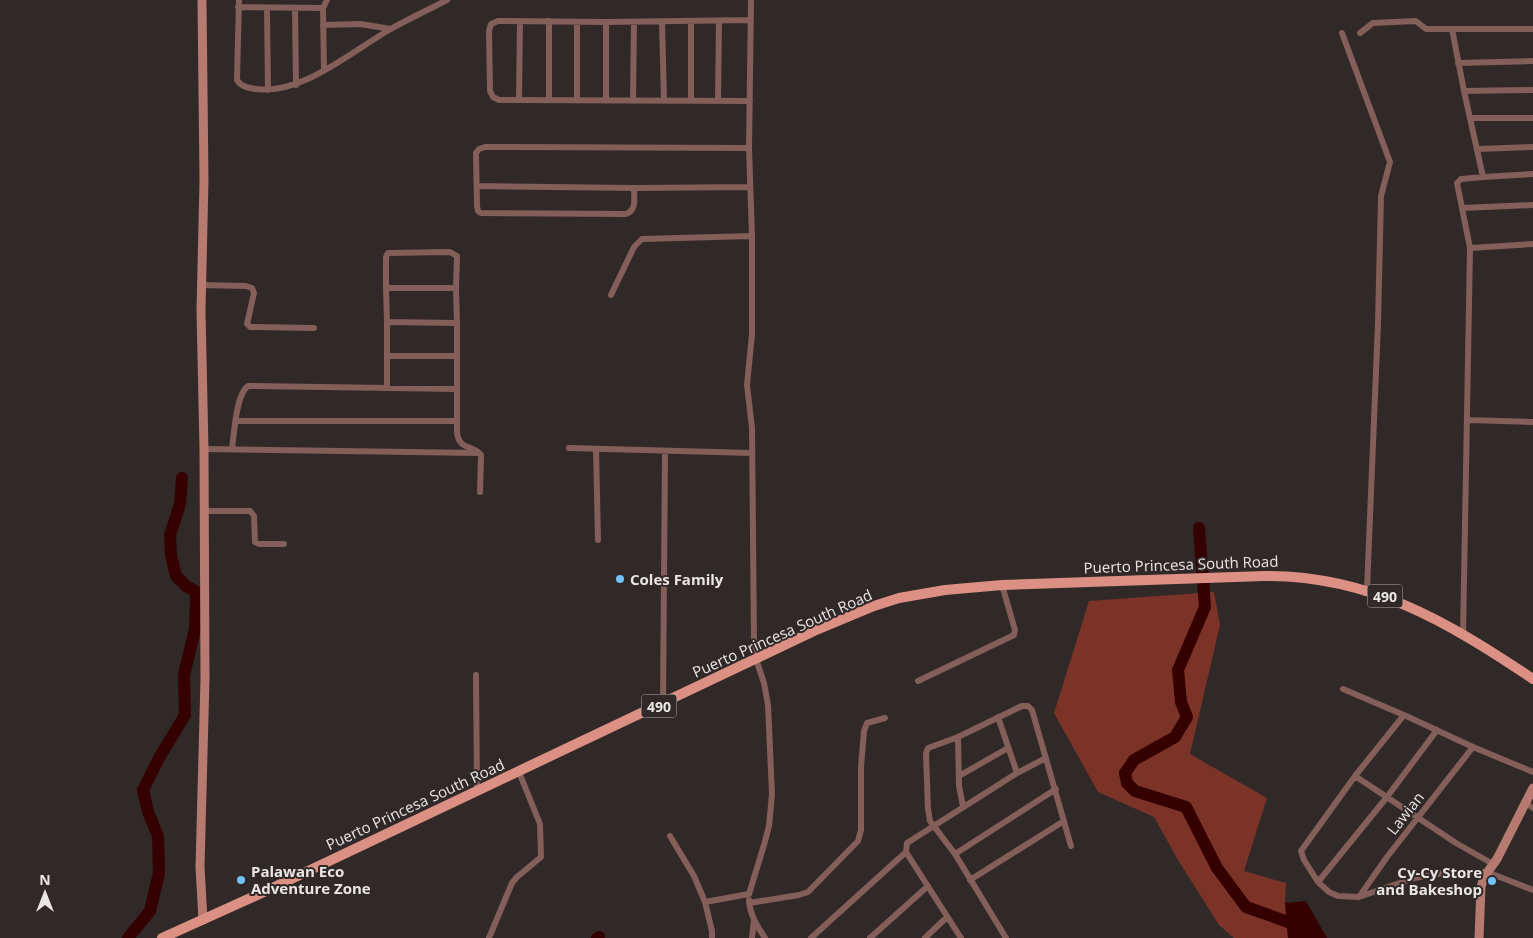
<svg xmlns="http://www.w3.org/2000/svg" width="1533" height="938" font-family="'Open Sans',sans-serif">
	<style>
		.green { fill: #7b3227 }
		.water { fill: #350000 }
		.lines { fill: none; stroke-linecap: round; stroke-linejoin: round }
		.river { stroke: #350000; stroke-width: 12 }
		.street { stroke: #845e58; stroke-width: 6 }
		.secondary { stroke: #b67a70; stroke-width: 9 }
		.primary { stroke: #dc9083; stroke-width: 10 }
		.poi-dot { fill: #73c1f6; stroke: #302928; stroke-width: 2 }
		.labels { text-anchor: middle; dominant-baseline: central; stroke-width: 4; stroke-linejoin: round; paint-order: stroke }
		.shield { fill: #302928; stroke: #b2adac; stroke-width: 1 }
		.shield-label { font-size: 14px; font-weight: bold; fill: #eae6e5 }
		.street-label { font-size: 15px; fill: #eae6e5; stroke: #302928 }
		.poi-label { font-size: 15px; font-weight: bold; fill: #eae6e5; stroke: #302928; text-anchor: start }
	</style>
	<rect width="100%" height="100%" fill="#302928"/>
	<path class="green" d="M1214,592L1220,625L1190,754L1267,798L1244,871L1286,883L1285,903L1288,938H1234L1219,925L1178,860L1154,817L1098,792L1054,713L1089,601Z"/>
	<path class="water" d="M1306,901L1327,938H1288L1285,903Z"/>
	<g class="lines">
		<path class="river" d="M1199,528L1205,607L1178,670L1181,702L1187,717L1175,737L1134,760L1125,773L1127,783L1135,791L1186,807L1217,868L1246,907L1308,929L1309,938
			M128,938L150,911L159,873L158,836L148,812L143,790L159,758L185,715L184,675L195,629L196,598L195,591L186,586L176,576L171,555L170,535L180,504L182,478
			M597,938L599,937"/>
		<path class="street" d="M239,0L237,80C241,87 249,88 256,89C302,95 351,52 389,30C408,19 428,10 447,0
			M238,7L323,8L327,0
			M267,8L268,90
			M295,8L296,85
			M323,8L324,70
			M691,21V100
			M662,22L664,100
			M323,25L360,24L391,29
			M1452,29L1464,91L1483,177L1533,174
			M1342,33L1390,162L1381,196L1378,323L1367,590
			M1360,33L1373,23L1416,21L1426,29H1533
			M1458,63L1533,61
			M1464,91L1533,90
			M519,100L520,21
			M549,100V21
			M718,100L719,21
			M577,101V22
			M606,101V22
			M633,101L634,22
			M750,101L499,100L493,97L490,91L489,31L491,24L498,21L606,22L751,20
			M1470,118H1533
			M1477,149L1533,147
			M477,186L634,188L750,187
			M634,188C634,198 637,210 626,214L481,213L478,211L477,206L476,153L479,149L485,147L749,148
			M1462,208L1533,205
			M1470,248L1457,183L1461,179L1483,177
			M201,285L246,286L252,288L254,293L247,324L250,327L314,328
			M386,288V257L388,253L450,252L457,256L456,288
			M611,295L634,247L642,239L752,236
			M387,322L386,288H456L457,323
			M387,356V322L457,323V356
			M387,387V356H457V433C460,451 472,444 481,455L480,492
			M1468,420L1533,422
			M236,421H456
			M569,448L752,453
			M204,449L479,453
			M232,449C234,435 236,394 248,386L457,389
			M596,449L598,540
			M205,511H250L254,516L255,542L259,544H284
			M1463,636L1470,248L1533,244
			M476,675L477,791
			M918,681L1014,635L1015,630L1002,585
			M1343,689L1404,715
			M663,704L665,452
			M998,717L1017,773
			M958,737L959,786L963,806
			M1533,772L1473,747L1404,715L1355,776L1301,851L1304,860L1318,882L1329,892L1338,896L1359,897L1414,878L1449,872H1487L1533,890
			M959,776L1008,748
			M1355,776L1456,843L1493,864
			M1524,802L1533,808
			M670,836L694,876L705,902
			M955,854L1056,789
			M970,880L1064,821
			M1318,882L1387,797L1437,730
			M1359,897L1387,857L1473,747
			M749,900C750,915 757,926 765,938
			M749,903L799,895L808,892L858,841L861,830V767L864,731L867,723L885,718
			M489,938L512,883L517,877L541,857L540,824L519,772
			M712,938V931L705,902L749,894L764,845L769,826L772,794L768,705L764,683L756,659L754,642L752,428L747,385L752,334V236L749,148L751,0
			M752,938L754,920
			M811,938L906,852
			M870,938L928,886
			M925,938L947,917
			M961,938L906,852L907,843L1017,773L1046,758
			M1006,938L955,854L930,821L928,809L926,753L928,748L958,737L1022,706H1028L1032,710L1071,846"/>
		<path class="secondary" d="M202,0L204,180L201,311L204,449L205,679L200,867L203,920
			M1479,938L1481,887L1484,877L1497,859L1533,788"/>
		<path class="primary" d="M162,938L266,891L814,631L874,606L899,598L945,590L1002,585L1264,576C1370,575 1448,622 1533,679"/>
	</g>
	<g class="poi-dot">
		<circle cx="620" cy="579" r="5"/>
		<circle cx="241" cy="880" r="5"/>
		<circle cx="1492" cy="881" r="5"/>
	</g>
	<g class="labels">
		<g class="shield">
			<rect x="1367.5" y="584.5" width="35" height="23" rx="4"/>
			<rect x="641.5" y="694.5" width="35" height="23" rx="4"/>
		</g>
		<g class="shield-label">
			<text x="1385" y="596">490</text>
			<text x="659" y="706">490</text>
		</g>
		<g class="street-label">
			<text transform="translate(1181 564) rotate(-2)">Puerto Princesa South Road</text>
			<text transform="translate(782 633) rotate(-24)">Puerto Princesa South Road</text>
			<text transform="translate(415 804) rotate(-25)">Puerto Princesa South Road</text>
			<text transform="translate(1405 813) rotate(-52)">Lawian</text>
		</g>
		<g class="poi-label">
			<text x="630" y="579">Coles Family</text>
			<text x="251" y="871">Palawan Eco<tspan x="251" dy="17">Adventure Zone</tspan></text>
			<text x="1482" y="872" text-anchor="end">Cy-Cy Store<tspan x="1482" dy="17">and Bakeshop</tspan></text>
		</g>
	</g>
	<g transform="translate(45 893)" stroke="#302928" stroke-width="4" paint-order="stroke">
	<path d="M0-4L9 19L0 12L-9 19Z" fill="#eae6e5"/>
	<text y="-8" font-size="14" font-weight="bold" text-anchor="middle" fill="#eae6e5">N</text>
	</g>
</svg>
